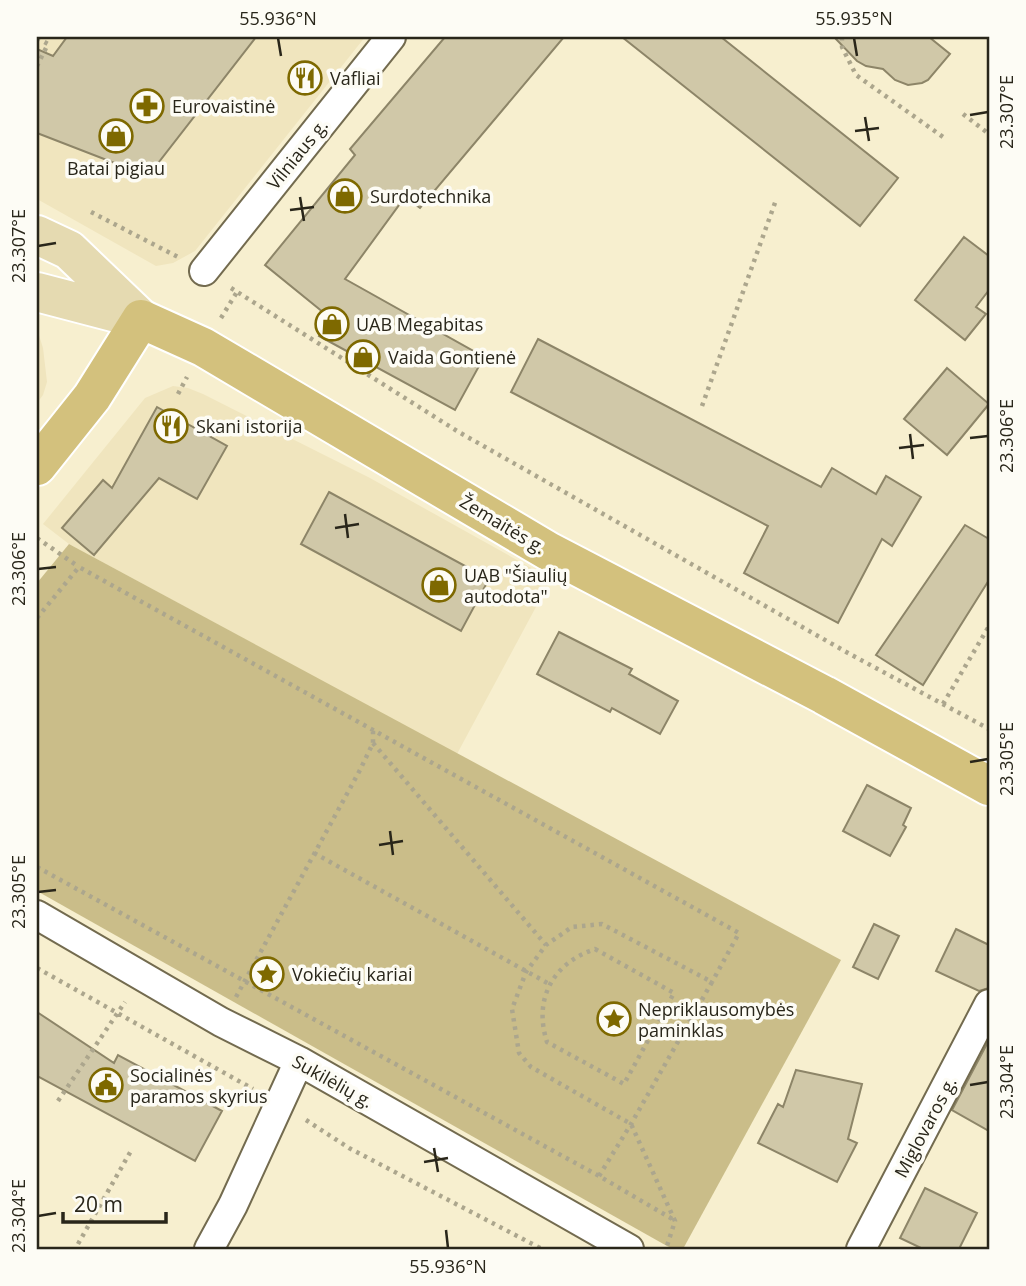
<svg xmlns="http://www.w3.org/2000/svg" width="1026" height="1286" font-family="'Open Sans',sans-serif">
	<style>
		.built { fill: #f0e5be }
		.green { fill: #cabd89 }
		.building { fill: #d0c8a8; stroke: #8d8568; stroke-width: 2 }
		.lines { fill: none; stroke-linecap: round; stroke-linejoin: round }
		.street-casing { stroke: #736b4f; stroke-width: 32 }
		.primary-casing { stroke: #fff; stroke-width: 42 }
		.highway-casing { stroke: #fff; stroke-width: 42 }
		.path { stroke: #aca68d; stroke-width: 4.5; stroke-dasharray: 3.5 5; stroke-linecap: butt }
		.street { stroke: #fff; stroke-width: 28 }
		.primary { stroke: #e5dab1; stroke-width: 38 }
		.highway { stroke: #d3c17d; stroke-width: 38 }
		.ticks { fill: none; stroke: #29261a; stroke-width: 2.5 }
		.labels { text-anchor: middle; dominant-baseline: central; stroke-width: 7; stroke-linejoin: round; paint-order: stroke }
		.poi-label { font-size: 18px; fill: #29261a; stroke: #fdfcf5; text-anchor: start }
		.street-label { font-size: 18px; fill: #29261a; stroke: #fdfcf5 }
		.neatline { fill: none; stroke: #29261a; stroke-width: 2.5 }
		.ticks-label { font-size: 18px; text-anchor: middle; fill: #29261a }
	</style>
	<rect width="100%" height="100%" fill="#f7efcf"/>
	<path class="built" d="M37,37H365L195,251L173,263L156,266L37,199Z
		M37,329L43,348L47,382L43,395L37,403Z
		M173,386L188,388L203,394L370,478L551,579L457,754L69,544L43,524L145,398Z"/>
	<path class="green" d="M69,544L841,960L683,1249H674L667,1246L37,891V583Z"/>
	<path class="building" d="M67,37H256L148,176L37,133V49L53,56Z
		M445,37H564L420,208L405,197L345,279L484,357L455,410L319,336L329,317L265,265L355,155L350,149Z
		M622,37H721L898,178L860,226Z
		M834,37H929L950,54L928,80L922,83L908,85L895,80L883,69L866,66L857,61Z
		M964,237L989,256V290L976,307L986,314L965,340L915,300Z
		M538,339L821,487L832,468L876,494L886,476L921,497L892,546L882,539L838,623L744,573L768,526L511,392Z
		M947,368L989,404L947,455L904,419Z
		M157,407L227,446L197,499L159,478L94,555L62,528L103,480L112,488Z
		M329,492L489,579L461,631L301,544Z
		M965,525L989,539V580L923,685L876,655Z
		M559,632L632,669L629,674L678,701L660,734L612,708L610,712L537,674Z
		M867,785L911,808L903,825L906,827L890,856L843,831Z
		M874,924L899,936L878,979L853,967Z
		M956,929L989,945V988L979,991L936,971Z
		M37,1012L114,1063L118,1055L222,1111L195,1161L37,1076Z
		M989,1040V1131L952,1110Z
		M796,1070L862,1084L848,1139L857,1143L837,1182L758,1143L778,1104L783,1107Z
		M925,1188L977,1213L959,1249H923L900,1238Z"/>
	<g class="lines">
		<defs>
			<path id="street" d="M204,271L391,37
				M37,915L221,1022L299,1061L629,1249
				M209,1249L233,1205L299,1061
				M861,1249L989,1004"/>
			<path id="primary" d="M37,235L69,250L141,319
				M37,292L140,319"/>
			<path id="highway" d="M37,466L92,397L141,319L203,347L548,551L824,695L989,786"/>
		</defs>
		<use href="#street" class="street-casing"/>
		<use href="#primary" class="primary-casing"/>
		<use href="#highway" class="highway-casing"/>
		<path class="path" d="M842,37V47L856,75L943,137
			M37,38L48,44L37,66
			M963,114L989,134
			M91,212L178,257
			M231,288L457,431L848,653L989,729
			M221,318L237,292
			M178,394L187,377
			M702,406L776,200
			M37,538L79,567
			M37,618L79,567L739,933L712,982
			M943,704L989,626
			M373,743L546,945
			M314,853L551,985
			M37,867L599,1176L674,1220
			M595,949L674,993L624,1084L547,1042C533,999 553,963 595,949Z
			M37,968L253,1089
			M236,997L360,770L373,743V728
			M58,1101L125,1002
			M306,1120L349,1148L542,1249
			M599,1176L631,1124L712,982L602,924L572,927L546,945L526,972L512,1009L519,1053L531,1067L631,1124L675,1221L666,1249
			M78,1244L132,1149"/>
		<use href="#street" class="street"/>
		<use href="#primary" class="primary"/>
		<use href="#highway" class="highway"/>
	</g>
	<path class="ticks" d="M278,38L281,56M854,38L857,56M970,115L988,112M865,117L869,141M855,131L879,128M300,197L304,221M290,210L314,207M38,246L56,243M910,434L913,459M970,438L988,436M899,448L924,445M345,514L348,538M335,528L359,524M38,569L56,567M970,762L988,759M390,831L393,855M379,845L403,841M38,892L56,890M970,1085L988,1082M434,1148L438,1172M424,1162L448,1158M38,1216L56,1213M446,1230L448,1248"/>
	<defs>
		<symbol id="restaurant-ring" viewBox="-11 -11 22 22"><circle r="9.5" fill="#fdfcf5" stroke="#7e6900" stroke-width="1.5"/><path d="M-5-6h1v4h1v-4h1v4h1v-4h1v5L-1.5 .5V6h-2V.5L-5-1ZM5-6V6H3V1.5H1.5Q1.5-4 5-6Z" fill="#7e6900"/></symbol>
		<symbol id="pharmacy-ring" viewBox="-11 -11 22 22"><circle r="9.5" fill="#fdfcf5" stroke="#7e6900" stroke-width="1.5"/><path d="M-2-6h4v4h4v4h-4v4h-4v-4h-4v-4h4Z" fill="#7e6900"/></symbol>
		<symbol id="shop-ring" viewBox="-11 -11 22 22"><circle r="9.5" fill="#fdfcf5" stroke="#7e6900" stroke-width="1.5"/><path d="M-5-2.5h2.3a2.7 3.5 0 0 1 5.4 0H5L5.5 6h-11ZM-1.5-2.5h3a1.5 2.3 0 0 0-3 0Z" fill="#7e6900"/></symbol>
		<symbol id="sight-ring" viewBox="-11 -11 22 22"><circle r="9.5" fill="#fdfcf5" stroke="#7e6900" stroke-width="1.5"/><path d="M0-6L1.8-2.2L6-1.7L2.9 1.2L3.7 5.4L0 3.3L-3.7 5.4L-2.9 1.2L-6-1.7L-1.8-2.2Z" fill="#7e6900"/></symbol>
		<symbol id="civic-ring" viewBox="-11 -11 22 22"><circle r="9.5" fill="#fdfcf5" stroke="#7e6900" stroke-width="1.5"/><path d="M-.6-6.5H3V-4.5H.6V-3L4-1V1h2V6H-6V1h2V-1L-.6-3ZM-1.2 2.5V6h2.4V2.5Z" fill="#7e6900"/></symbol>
	</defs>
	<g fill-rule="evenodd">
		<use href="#restaurant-ring" x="286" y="59" width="38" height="38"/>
		<use href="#pharmacy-ring" x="128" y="87" width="38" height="38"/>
		<use href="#shop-ring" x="97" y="117" width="38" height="38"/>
		<use href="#shop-ring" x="326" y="177" width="38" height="38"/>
		<use href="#shop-ring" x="313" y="305" width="38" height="38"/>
		<use href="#shop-ring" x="344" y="338" width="38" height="38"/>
		<use href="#restaurant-ring" x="152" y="407" width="38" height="38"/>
		<use href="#shop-ring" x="420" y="566" width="38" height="38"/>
		<use href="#sight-ring" x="248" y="955" width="38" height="38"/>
		<use href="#sight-ring" x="595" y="1000" width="38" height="38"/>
		<use href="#civic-ring" x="87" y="1066" width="38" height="38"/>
	</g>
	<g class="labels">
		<g class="poi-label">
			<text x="330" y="78">Vafliai</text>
			<text x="172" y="106">Eurovaistinė</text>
			<text x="116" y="168" text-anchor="middle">Batai pigiau</text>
			<text x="370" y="196">Surdotechnika</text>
			<text x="356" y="324">UAB Megabitas</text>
			<text x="388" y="357">Vaida Gontienė</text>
			<text x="196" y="426">Skani istorija</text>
			<text x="464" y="575">UAB "Šiaulių<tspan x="464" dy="21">autodota"</tspan></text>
			<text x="292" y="974">Vokiečių kariai</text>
			<text x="638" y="1009">Nepriklausomybės<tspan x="638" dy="21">paminklas</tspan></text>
			<text x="130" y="1075">Socialinės<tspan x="130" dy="21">paramos skyrius</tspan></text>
		</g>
		<g class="street-label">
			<text transform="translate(297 154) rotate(-51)">Vilniaus g.</text>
			<text transform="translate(503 524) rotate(31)">Žemaitės g.</text>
			<text transform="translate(333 1081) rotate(29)">Sukilėlių g.</text>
			<text transform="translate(925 1127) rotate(-62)">Miglovaros g.</text>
		</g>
	</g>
	<rect width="1026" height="1286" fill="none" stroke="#fdfcf5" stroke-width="77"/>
	<path d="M63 1212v10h103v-10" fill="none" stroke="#29261a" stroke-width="3.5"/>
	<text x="74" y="1212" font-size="21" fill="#29261a" stroke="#fdfcf5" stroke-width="5" paint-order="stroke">20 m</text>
	<rect x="38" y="38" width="950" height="1210" class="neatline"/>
	<g class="ticks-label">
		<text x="278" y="25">55.936°N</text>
		<text x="854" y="25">55.935°N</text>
		<text transform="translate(1007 112) rotate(-90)" y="6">23.307°E</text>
		<text transform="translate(19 246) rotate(-90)" y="6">23.307°E</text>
		<text transform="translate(1007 436) rotate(-90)" y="6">23.306°E</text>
		<text transform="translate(19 569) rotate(-90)" y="6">23.306°E</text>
		<text transform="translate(1007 759) rotate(-90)" y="6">23.305°E</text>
		<text transform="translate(19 892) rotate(-90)" y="6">23.305°E</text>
		<text transform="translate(1007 1082) rotate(-90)" y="6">23.304°E</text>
		<text transform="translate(19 1216) rotate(-90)" y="6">23.304°E</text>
		<text x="448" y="1273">55.936°N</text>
	</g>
</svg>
